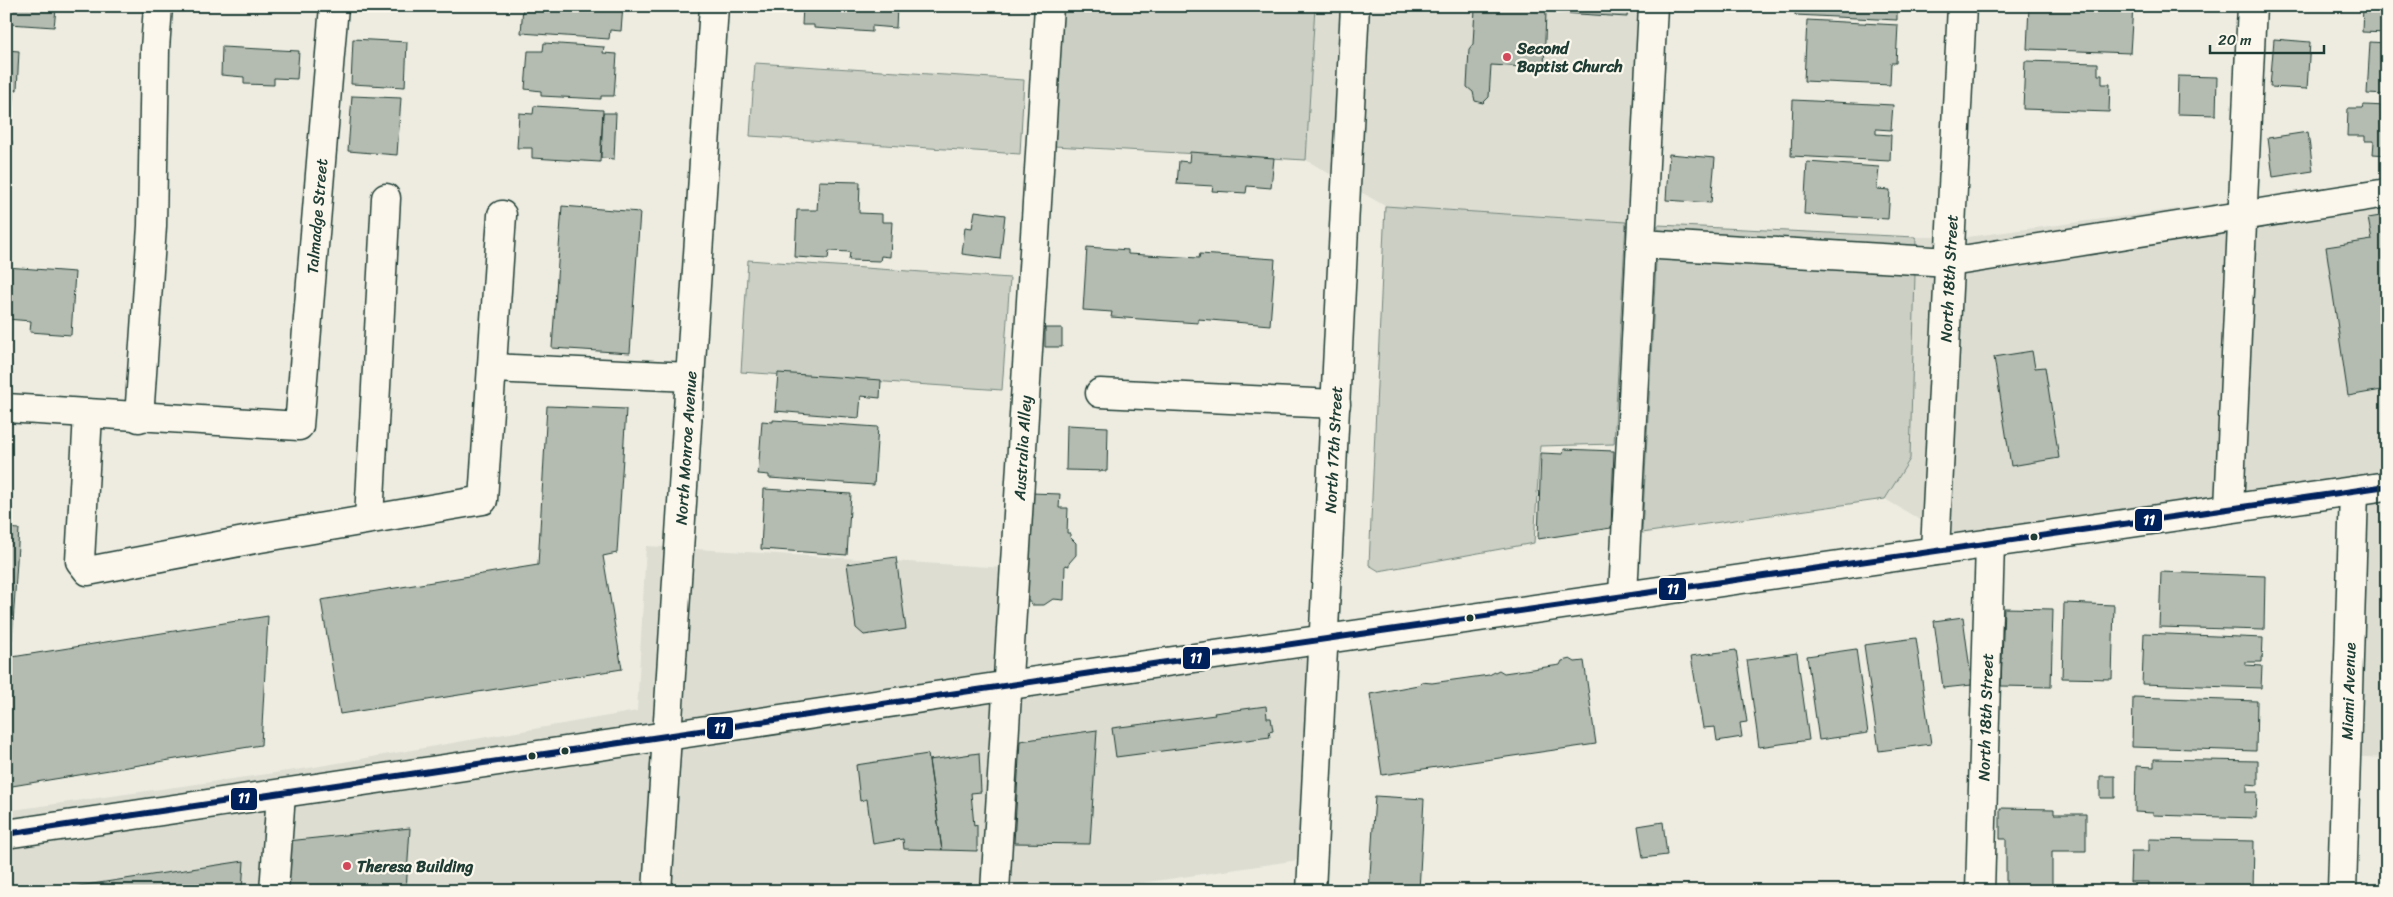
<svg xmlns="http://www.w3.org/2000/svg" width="2393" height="897" font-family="Sriracha,sans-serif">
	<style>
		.built { fill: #ddddd2 }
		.green { fill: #cbcfc4; stroke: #75867c }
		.building { fill: #b4bbb0; stroke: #1f3d34 }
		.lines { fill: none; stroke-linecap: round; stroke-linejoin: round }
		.minor-casing { stroke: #1f3d34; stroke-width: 31 }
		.minor { stroke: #fbf7ec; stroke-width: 28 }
		.bus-1-casing { stroke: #fbf7ec; stroke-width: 10 }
		.bus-1 { stroke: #00205b; stroke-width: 6 }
		.poi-dot { fill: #d1495b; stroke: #fbf7ec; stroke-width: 2 }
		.bus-dot { fill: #1f3d34; stroke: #fbf7ec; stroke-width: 2 }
		.labels { text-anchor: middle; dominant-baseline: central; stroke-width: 4.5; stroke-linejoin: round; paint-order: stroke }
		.poi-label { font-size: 16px; font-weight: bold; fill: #1f3d34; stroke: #fbf7ec; text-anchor: start }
		.street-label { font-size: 16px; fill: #1f3d34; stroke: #fbf7ec }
		.line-badge { stroke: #fbf7ec; stroke-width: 2 }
		.badge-label { font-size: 14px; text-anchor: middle; font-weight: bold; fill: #fff }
	</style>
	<rect width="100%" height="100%" fill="#eeece1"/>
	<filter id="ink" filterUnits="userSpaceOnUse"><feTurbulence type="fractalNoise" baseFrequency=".02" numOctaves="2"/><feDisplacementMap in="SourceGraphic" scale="10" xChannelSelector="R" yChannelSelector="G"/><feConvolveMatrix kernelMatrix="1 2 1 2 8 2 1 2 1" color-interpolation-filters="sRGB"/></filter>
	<g filter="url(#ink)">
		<path class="built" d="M1315,6H1641L1626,222L1385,206L1306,160Z
			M2387,181V758L2344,756L2356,481L1944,534L1885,499L1910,459L1916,237H1967Z
			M646,546L1005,568L1003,684L1322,628L1312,858L1087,891H6V811L309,768L637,711Z"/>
		<path class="green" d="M1062,6H1315L1306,160L1054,146Z
			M755,63L1024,80L1020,154L750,136Z
			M1385,206L1626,222L1614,444L1540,446L1534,543L1379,571L1369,565Z
			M1658,225L1916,237L1910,459L1885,499L1642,533Z
			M748,260L1010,278L1002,390L741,372Z"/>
		<path class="building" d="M6,6H62V10L56,9L54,27L9,24L8,30H6Z
			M523,6H623L621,31L610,30L609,39L521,33Z
			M803,6H897L896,28L872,26V32L814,28V25H802Z
			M1458,6H1628L1627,17L1546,12L1544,68L1491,65L1489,97L1483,103L1475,101L1473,92L1467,87L1469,49L1473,44L1475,9L1458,8Z
			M1796,6H1897V20L1795,15Z
			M2029,6H2133L2130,53L2027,49Z
			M2363,6H2387V33L2362,32Z
			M1807,20L1898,25L1896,63H1891L1890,85L1804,81Z
			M353,39L407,42L405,87L351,84Z
			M2274,39L2310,42L2307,89L2270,87Z
			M2370,42L2387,43V95L2367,94Z
			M544,43L604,47L603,53L617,54L614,96H601V99L541,96V91L525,89L528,51H543Z
			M222,47L299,51L297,79L274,78V85L244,84V77L221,75Z
			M6,50L19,51L17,90H14L12,113L6,112Z
			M2025,61L2098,63V75H2102V84H2110L2109,112L2023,109Z
			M2178,76L2217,77L2216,115L2177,114Z
			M352,96L401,98L397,155L348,151Z
			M1793,100L1893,105L1891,130L1876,129V134L1891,135L1890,161L1791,156Z
			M2364,105L2387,106V155L2373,154L2374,141H2365V136H2347L2348,108H2363Z
			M534,106L603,110L600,162L532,158V148H517L519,113L533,114Z
			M603,113H616L614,159L601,158Z
			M2308,132L2313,171L2273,177L2268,138Z
			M6,141H12L10,195H6Z
			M1190,152L1274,158L1271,188L1247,186L1246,193L1212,191L1213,186L1177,184L1179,161L1189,162Z
			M1669,154L1715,158L1711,203L1666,200Z
			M1807,162L1879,167L1877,189L1890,190L1888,219L1804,214Z
			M819,181L860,182L859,213L882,214V222H892L890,257L881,256L880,261L849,260L850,252L829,251L828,259L795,257L797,210H817Z
			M562,206L640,212L630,353L552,348Z
			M975,211L1005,215L1000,259L962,254L965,227L972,228Z
			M2387,215V389L2348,396L2326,247L2372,240L2368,218Z
			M1087,247L1128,250V254L1199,258L1200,254L1275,259L1270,325L1198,319V323L1111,317L1112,312L1083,310Z
			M6,267L75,272L71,335L30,332L31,321L6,319Z
			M1045,328H1062V347H1045Z
			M6,333H10L6,389Z
			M2032,351L2035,368L2045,367L2059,458L2011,466L1994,357Z
			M778,373L881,380L880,398L861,396L859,418L775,411Z
			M547,406L626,409L617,553L603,556L622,669L340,714L321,600L538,565Z
			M773,420L878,427L874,485L769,478V475L758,474L762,421L773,422Z
			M1067,425L1108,427L1107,471L1066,470Z
			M1564,449L1614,451L1611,528L1538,539L1541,453L1563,454Z
			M764,489L851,494L847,555L761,549Z
			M1031,493L1060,494L1059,508H1068L1067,533H1070V537L1076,543V555L1069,563V566L1065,565L1064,600L1053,599L1044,605H1032L1026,598Z
			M6,528L19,529L12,640H6Z
			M896,557L906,629L864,635L856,628L847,564Z
			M2161,572L2265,576L2264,630L2159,627Z
			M2064,603L2114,605L2112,679L2062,678Z
			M2004,608L2053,609L2051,687L2001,686Z
			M268,616L261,745L6,787V658Z
			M1963,617L1972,685L1943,688L1934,621Z
			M2144,633L2263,638L2262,662H2245V665L2262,666L2261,688L2142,684Z
			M1916,638L1931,744L1879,751L1864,645Z
			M1856,649L1868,733L1819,740L1807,656Z
			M1736,650L1747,722L1740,723L1742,737L1717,741L1715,727L1703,728L1691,656Z
			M1797,653L1809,740L1759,747L1747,660Z
			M1570,659L1575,662L1584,661L1596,744L1382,775L1370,694L1418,685L1421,682L1432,683L1489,675L1499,670L1504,673L1560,665L1562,661Z
			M2133,697L2257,701L2256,751L2132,747Z
			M1266,706L1267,718H1271L1273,731L1269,732L1270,737L1116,757L1112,728L1215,715L1214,713Z
			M1097,730L1090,844L1014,843L1020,741Z
			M979,753L981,792L971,793L974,826L977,825V851L942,850L929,760Z
			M928,754L942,850L904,849L903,839L873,844L867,799L860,801L856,765Z
			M2154,759L2258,761V785L2247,784V792H2257L2256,818L2153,815V813L2135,812L2136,766L2154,767Z
			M2100,776H2115V798H2100Z
			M1375,796L1424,799L1419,891H1369Z
			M2000,808L2054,809V814H2086V851H2052V891H2006V839H2000Z
			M1663,822L1667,855L1643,858L1638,826Z
			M410,828L406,891H285L288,841Z
			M2149,839L2254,841L2253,891H2148L2149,882H2130L2131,851H2149Z
			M244,861L242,891H46Z"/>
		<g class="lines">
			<defs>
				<g id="minor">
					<path d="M1641,244L1950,262L2387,193"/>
					<path d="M492,368L690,377"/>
					<path d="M1100,393L1336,404"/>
					<path id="s1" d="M6,408L299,426L334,6"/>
					<path d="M88,414L80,561L88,571L260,538L483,500L502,215"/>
					<path d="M139,418L152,226L155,49L158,6"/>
					<path d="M2229,508L2252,6"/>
					<path d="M369,519L386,198"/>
					<path id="s2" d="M1935,550L1962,6"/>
					<path d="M1623,595L1653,6"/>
					<path d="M6,834L1118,669L2387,486"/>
					<path d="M274,891L281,794"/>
					<path id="s3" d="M657,891L714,6"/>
					<path id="s4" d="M995,891L1049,6"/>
					<path id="s5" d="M1311,891L1355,6"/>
					<path id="s6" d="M1980,891L1990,543"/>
					<path id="s7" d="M2342,891L2354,491"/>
				</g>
			</defs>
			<use href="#minor" class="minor-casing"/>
			<use href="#minor" class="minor"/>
			<defs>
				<path id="bus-1" d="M6,834L1118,669L2387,486"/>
			</defs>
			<use href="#bus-1" class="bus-1-casing"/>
			<use href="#bus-1" class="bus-1"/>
		</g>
	</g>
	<g class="poi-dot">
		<circle cx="1507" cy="57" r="5"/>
		<circle cx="347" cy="866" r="5"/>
	</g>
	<g class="bus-dot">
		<circle cx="2034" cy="537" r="4.5"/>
		<circle cx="1470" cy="618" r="4.5"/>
		<circle cx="565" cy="751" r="4.5"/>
		<circle cx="532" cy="756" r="4.5"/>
	</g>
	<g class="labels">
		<g class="poi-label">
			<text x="1517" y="48">Second<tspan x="1517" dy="18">Baptist Church</tspan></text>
			<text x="357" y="866">Theresa Building</text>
		</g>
		<g class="street-label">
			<text stroke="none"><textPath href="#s1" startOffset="504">Talmadge Street</textPath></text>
			<text stroke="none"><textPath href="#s2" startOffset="272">North 18th Street</textPath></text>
			<text stroke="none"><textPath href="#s3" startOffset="444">North Monroe Avenue</textPath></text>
			<text stroke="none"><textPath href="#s4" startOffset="444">Australia Alley</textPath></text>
			<text stroke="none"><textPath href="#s5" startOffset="442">North 17th Street</textPath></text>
			<text stroke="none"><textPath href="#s7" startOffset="200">Miami Avenue</textPath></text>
			<text stroke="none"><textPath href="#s6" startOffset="174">North 18th Street</textPath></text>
		</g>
	</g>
	<g class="line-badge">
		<rect x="2134" y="508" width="29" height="24" rx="5" fill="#00205b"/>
		<rect x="1658" y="577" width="29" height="24" rx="5" fill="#00205b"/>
		<rect x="1182" y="646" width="29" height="24" rx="5" fill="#00205b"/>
		<rect x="706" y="716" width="28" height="24" rx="5" fill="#00205b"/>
		<rect x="230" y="787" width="28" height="24" rx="5" fill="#00205b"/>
	</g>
	<g class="badge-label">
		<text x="2149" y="525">11</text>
		<text x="1673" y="594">11</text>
		<text x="1196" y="663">11</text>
		<text x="720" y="733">11</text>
		<text x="244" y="803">11</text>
	</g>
	<rect width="2393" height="897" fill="none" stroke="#fbf7ec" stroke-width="25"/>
	<rect x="12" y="12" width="2368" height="872" fill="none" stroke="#1f3d34" stroke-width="2" filter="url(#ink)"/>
	<path d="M2210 45v8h114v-8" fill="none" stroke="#1f3d34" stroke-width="2.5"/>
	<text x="2218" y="45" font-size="15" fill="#1f3d34" stroke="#fbf7ec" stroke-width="4" paint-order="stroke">20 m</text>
</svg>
